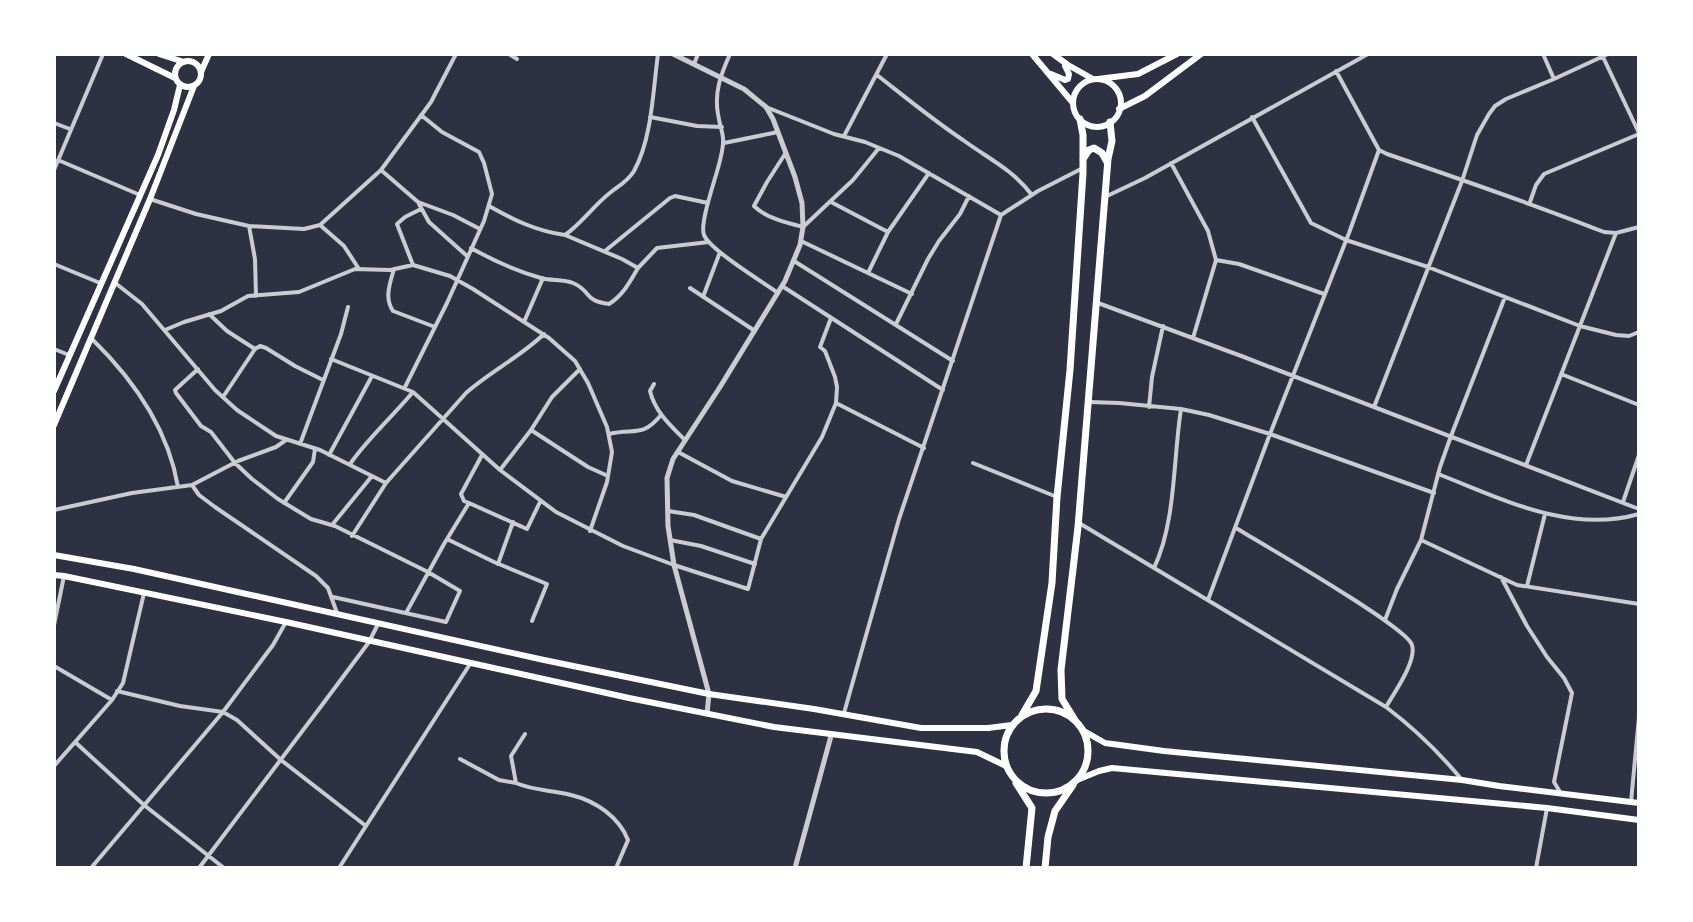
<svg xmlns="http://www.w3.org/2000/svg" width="1693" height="922" font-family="Helvetica,sans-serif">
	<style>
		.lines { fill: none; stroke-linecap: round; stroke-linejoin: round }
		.minor { stroke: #caccd0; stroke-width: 4 }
		.tertiary { stroke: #caccd0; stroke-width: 5 }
		.secondary { stroke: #fff; stroke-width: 6 }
		.primary { stroke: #fff; stroke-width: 6 }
		.trunk { stroke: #fff; stroke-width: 7 }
	</style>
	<rect width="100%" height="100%" fill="#2d3142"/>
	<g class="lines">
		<path class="minor" d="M509,54L517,59
			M730,54C721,74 714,92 718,114C721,134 726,134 721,156C718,173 699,222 704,235C710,250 763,282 778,293
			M1543,54L1554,79
			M1603,57L1639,133
			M694,64L698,54
			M1336,71L1379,150L1387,154C1460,179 1533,204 1604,232L1616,233L1639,227
			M877,75C905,97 933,120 963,140C989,159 1012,169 1032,195
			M766,107L834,134L865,142L899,156L1001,215
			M650,117L697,126L722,127
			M1252,117L1311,223L1346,240L1428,267L1580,326L1616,335L1629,336L1639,332
			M54,123L70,129
			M844,136L887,54
			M724,143L778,132
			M785,154L767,182L754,206C766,218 787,223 803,227L853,180L879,148
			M58,160L140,195
			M1171,163L1208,231L1216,260L1193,338
			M54,170L103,54
			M381,170L418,202L453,215L480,229
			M1107,196L1145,178L1368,54
			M150,199L196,214L249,226L304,229L320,225L381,170L431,102L456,54
			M831,202L888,232
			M1530,202L1536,185L1544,174L1639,134
			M419,204L429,222L467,256
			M489,206C514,220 536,231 565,235C582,223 594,205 611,192C620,185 628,181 634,171C652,139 653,90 658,54
			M320,225L344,246L359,269
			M249,226L255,259L256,296
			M565,235L622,259L638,268L657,248L709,242
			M801,241L912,294
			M471,248C494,261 516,271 541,278C551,281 563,279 573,283C592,291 583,301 609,304C623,295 630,282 638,268
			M605,251L670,198L675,196L708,203
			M1216,260L1239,264L1324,294
			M794,261L953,361
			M54,264L100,283
			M413,265L397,224L405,217L421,209
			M394,269C390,283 384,298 393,311L435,327
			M868,273L888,232L929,173
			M114,282L142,304L215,390L237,410L276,436L320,450L386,483
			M782,286L943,390
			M690,288L755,331
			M703,297L720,252
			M1098,303L1244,357L1639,509
			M209,314L227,331L255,349
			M524,322L543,278
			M896,324L928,259L939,241L960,214L969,196
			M165,330L184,322L221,311L248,296L299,292L355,269L390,270L413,265L450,276L473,289L549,338L575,361L588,383L607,427L612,452L607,482L590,531
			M92,339C134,380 168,428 178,487
			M54,349L69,355
			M331,359L413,392L500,470L556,512L623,546L674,565L748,589L761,539L822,437L836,403L837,387L835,377L825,351L820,347L831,318
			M198,369L175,390L176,393L201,426L211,432L235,463L252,479L278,499L311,519L335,526L428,572L460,591L446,622L333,597
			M1561,374L1639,405
			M654,384L650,391C655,412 671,426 685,440
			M405,387L447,303L484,221L492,194L484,163L479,152L442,132L421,115
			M223,397L255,349L260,346L266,348L295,366L323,380
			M1090,402L1119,403L1181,409L1209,415L1270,434L1434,493
			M836,403L924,448
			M1149,407L1152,377L1163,326
			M1374,407L1462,181L1477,135L1489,114L1495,106L1506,99L1554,79L1608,54
			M531,430L588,467L608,476
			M609,434C635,428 642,438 661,415
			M300,444L341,334L348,307
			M678,452L732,481L786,497
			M329,455L372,376
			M973,463L1057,497
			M350,464C368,438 392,417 413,392
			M1526,465L1616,233
			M500,470L531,430L552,397L580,369
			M1438,474C1503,499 1569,534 1639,514
			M192,485L199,495L215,507L316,576L328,588L337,613
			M1623,502L1639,455
			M284,503L313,462L315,449
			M469,503L527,529L540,502
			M54,510L132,493L192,485L238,461L276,447L286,440
			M668,511L694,515L761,539
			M1079,523L1386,707C1415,729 1439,752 1462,780
			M332,525L372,476
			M1236,528C1262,544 1407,627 1412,645C1417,661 1394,693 1386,707
			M352,536L386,483L466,393C491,371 520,357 544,334
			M447,539L494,562L547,584L532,621
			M670,540L701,546L755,564
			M1421,540L1517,585L1639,604
			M498,564L513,522
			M1154,568C1176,522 1173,460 1181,409
			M1501,577L1527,626L1547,657L1564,678L1572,693L1554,782L1560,792
			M1527,586L1545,514
			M1208,600L1270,434L1349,233L1379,150
			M406,613L444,544L469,503L464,501L461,494L482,455
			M1385,620L1397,589L1421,540L1440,467L1451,436L1505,297
			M54,625L64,576
			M54,666L112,700
			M117,691L180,706L223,712L237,720L281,760L366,826
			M844,713L899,519L1001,215L1038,191L1083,168
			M525,734L511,756L516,783C534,791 553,790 571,795C596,801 619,817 628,840L616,868
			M75,742L144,805L224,868
			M460,759L499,780L516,783
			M54,766L112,700L123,683L144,593
			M1631,802L1639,717
			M91,868L223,712L273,645L286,622
			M199,868L322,705L369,642L378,624
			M339,868L470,664
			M1536,868L1547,808"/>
		<path class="tertiary" d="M673,54L744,89L766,107L773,119L795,177L802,203L803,227L800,245L785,281L720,387L673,459L667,478L668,526L674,565L709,694L707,714
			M795,868L831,736"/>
		<path class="secondary" d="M126,54L175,78
			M159,54L184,62
			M175 74a13 13 0 1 1 26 0a13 13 0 1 1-26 0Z
			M201,72L209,54
			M1098,79L1138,74L1177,54
			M1119,109L1145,96L1201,54
			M54,391L158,155L174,110L180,85
			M54,425L150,199L194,86"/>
		<path class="primary" d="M1032,54L1073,103
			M1053,54L1068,65L1093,79
			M1051,74L1065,80L1068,79L1069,74L1065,66
			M1073 103a24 24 0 1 1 48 0a24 24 0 1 1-48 0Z
			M54,555L134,569L544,660L709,694L814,709L921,728H988L1012,725
			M54,575L64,576L286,622L629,698L774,727L977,752L1006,766
			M1084,731L1105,743L1164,751L1462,780L1499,786L1639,803
			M1077,780L1099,771L1112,768L1547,808L1639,820"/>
		<path class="trunk" d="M1083,159L1089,150L1094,148L1102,153L1107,162
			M1004 751a42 42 0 1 1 84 0a42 42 0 1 1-84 0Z
			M1022,715L1036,691L1052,583L1057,497L1070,370L1083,173V135L1080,119
			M1075,720L1062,699L1061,670L1078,527L1108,159L1112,141L1110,122
			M1016,783L1032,808L1026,868
			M1045,868L1048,837L1055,811L1073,785"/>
	</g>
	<rect width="1693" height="922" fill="none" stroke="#ffffff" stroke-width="112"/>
</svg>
